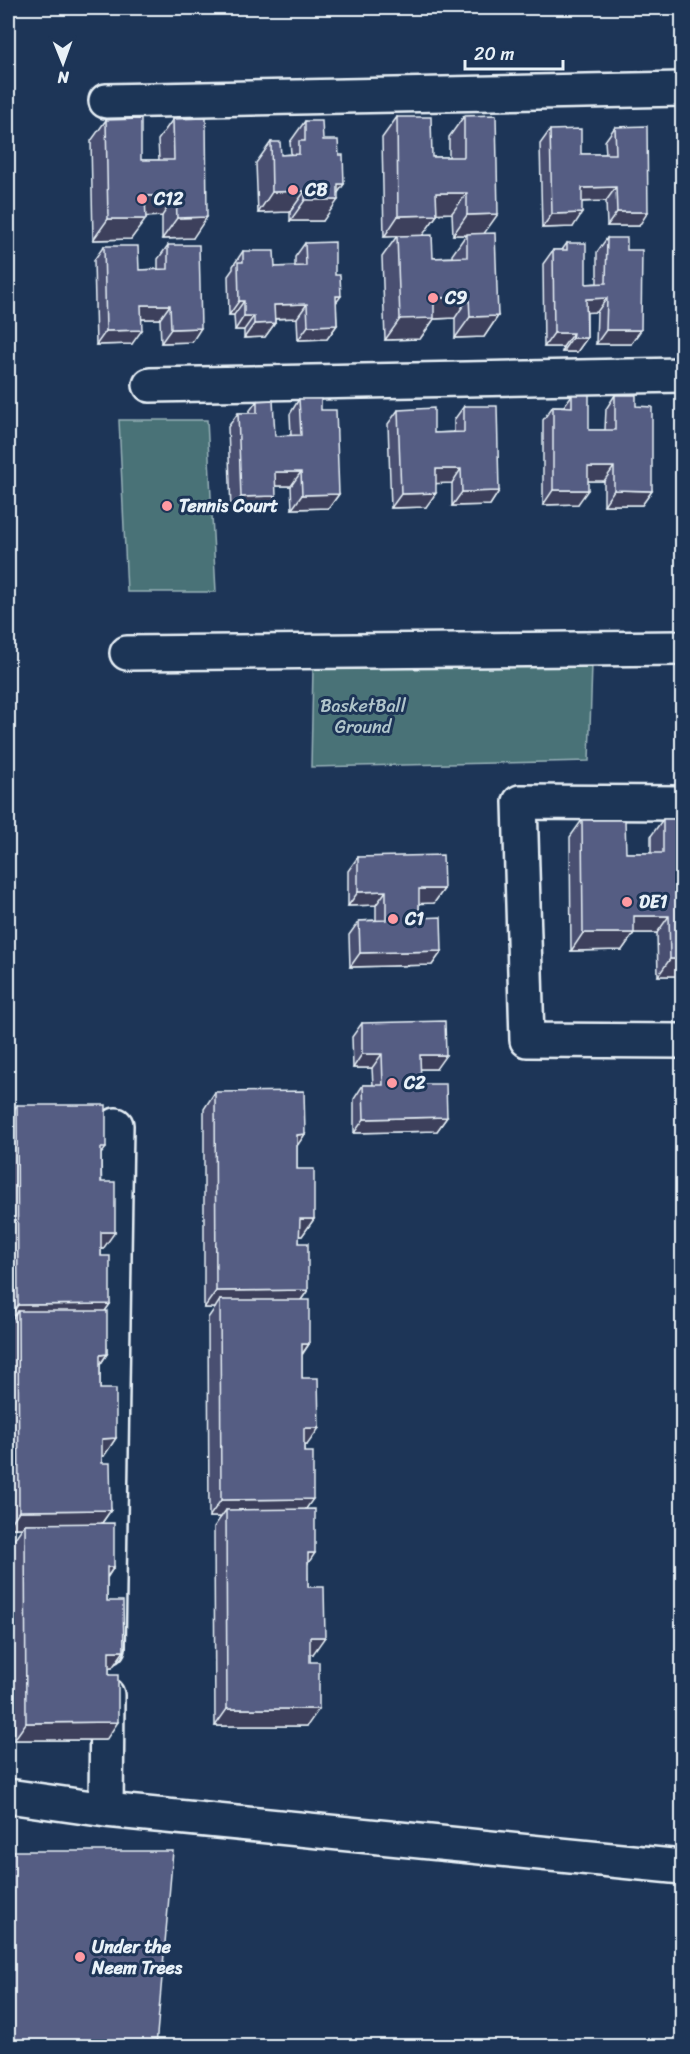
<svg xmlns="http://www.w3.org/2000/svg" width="690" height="2054" font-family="Sriracha,sans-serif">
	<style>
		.green { fill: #497277; stroke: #98b2b8; stroke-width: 1.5 }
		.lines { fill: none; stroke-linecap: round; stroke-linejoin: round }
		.minor-casing { stroke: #e8f1f8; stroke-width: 38 }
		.minor { stroke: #1d3557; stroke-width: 33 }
		.wall { fill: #495071; stroke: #e8f1f8; stroke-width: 1.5; fill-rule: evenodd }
		.shaded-wall { fill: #3c415c; stroke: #e8f1f8; stroke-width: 1.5 }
		.building { fill: #555d83; stroke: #e8f1f8; stroke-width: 1.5 }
		.poi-dot { fill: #ff9aa2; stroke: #1d3557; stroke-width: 2 }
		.labels { text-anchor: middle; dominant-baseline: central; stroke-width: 6; stroke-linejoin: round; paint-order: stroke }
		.poi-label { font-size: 18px; font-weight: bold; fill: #e8f1f8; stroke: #1d3557; text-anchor: start }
		.park-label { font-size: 18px; fill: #b0c5cb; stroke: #1d3557 }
	</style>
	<rect width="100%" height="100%" fill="#1d3557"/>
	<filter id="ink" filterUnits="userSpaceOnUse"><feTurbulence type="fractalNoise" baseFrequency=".0167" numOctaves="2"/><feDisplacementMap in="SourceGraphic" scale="12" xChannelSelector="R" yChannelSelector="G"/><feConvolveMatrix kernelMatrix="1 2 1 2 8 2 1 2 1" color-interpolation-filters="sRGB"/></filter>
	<g filter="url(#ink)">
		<path class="green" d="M119,420H207L216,592H127Z
			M592,664L589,761L311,767L313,668Z"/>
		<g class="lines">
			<defs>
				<path id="minor" d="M106,101L682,89
					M150,385L682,375
					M127,653L682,648
					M682,803L520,802L527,1040L682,1041
					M108,1647L116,1125
					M8,1796L106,1810L682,1867
					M106,1810L107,1695"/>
			</defs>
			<use href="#minor" class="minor-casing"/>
			<use href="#minor" class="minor"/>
		</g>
		<path class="wall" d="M464,116L498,316L484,337L455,338V318L434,319L420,339L385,340L382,257L397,236L384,237L382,138L397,117L432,157H449V137ZM452,213L453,235H466L452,255V257L433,258L422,235L437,215L436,214Z
			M173,119L193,238L162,239V216L146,217L131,239L93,240L91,141L106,120L141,160H159L158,140Z
			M305,121L323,140L339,155L344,184L338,192L323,221H290V212L258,213L256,163L271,142L281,155L290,154L291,153L290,142Z
			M615,127L639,226H607L606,201L582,202L573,227L542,228L540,144L550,130L581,154H606L605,141Z
			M607,238L631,344H596L597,312H587V338L577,352H562L563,347H544L543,264L553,250H562L567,243L586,284L597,283V252Z
			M305,243L336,303L337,325L327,339L298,340L297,318L275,319V323L265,337L244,338V330H235L234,315H229L228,276L233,269V266L243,251L275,267L295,266V257Z
			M168,245L192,342L161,343L160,319H142L132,344L96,345L94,260L104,246L139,270L158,269V259Z
			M572,395L589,430H605L606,409L615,395L636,406L652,491L642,505H604V481H588L578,504L543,505V420L553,406H564Z
			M299,399L321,410L339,494L329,508L292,509L291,486H275L266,510L231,511L228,427L238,413H248L257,401L275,436L291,435L290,414Z
			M464,406L499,491L490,505L452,506V483H436L426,507L391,508L388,424L398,410L434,433L454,432V420Z
			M663,819H682V976H658L657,933H634L622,950L571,951L570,837L582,820L626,853H651V836Z
			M358,857L444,889L434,903H419V918L442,951L432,965L350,967L349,935L359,921L376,920V905L348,906V871Z
			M362,1023L436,1069H420L421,1084L447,1117L437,1131L354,1133V1099L363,1085H373L372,1068H353L352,1037Z
			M215,1092L305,1134L297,1145V1169L314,1219L302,1236H299V1243L308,1290L301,1300L309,1344L302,1355V1378L307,1445H304L308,1587L313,1654H310L307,1726H215L214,1527L221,1517H209L208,1318L215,1308H204V1109Z
			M17,1105L106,1148L101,1154L103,1249H101V1256L110,1304L105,1311L107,1354L100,1365V1389L116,1438L104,1456H102V1463L111,1510L102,1523L114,1567L107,1578V1601L112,1668H109L106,1740H14L13,1541L22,1528H8V1326L10,1322H8V1118Z"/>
		<path class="shaded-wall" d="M338,184H344L333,200H338L323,221H290L305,200Z
			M616,187L606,201L572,202L582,188Z
			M305,191L290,212L258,213L272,192Z
			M436,193H467L452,213L422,214Z
			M176,195L162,216L131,217L145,196Z
			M617,212H648L639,226H607Z
			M582,213L573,227L542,228L552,214Z
			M498,214L483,235H453L467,215Z
			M437,215L422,236L384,237L398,216Z
			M207,217L193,238L162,239L177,218Z
			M108,219H146L131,239L93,240Z
			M336,296H341L331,310Z
			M469,297L455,318L434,319L420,339L385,340L400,319L434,298Z
			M607,298L597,312L577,313L586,299Z
			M239,301H244L234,315H229Z
			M307,304L297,318L265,319L274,305Z
			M141,305H170L160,319H132Z
			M244,316H254L244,330H235Z
			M498,316L484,337L455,338L470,317Z
			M275,323L265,337L244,338L254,324Z
			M337,325L327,339L298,340L308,326Z
			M201,328L192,342L161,343L171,329Z
			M142,330L132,344L96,345L106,331Z
			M606,330H641L631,344H596Z
			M554,333H573L563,347H544Z
			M572,338H587L577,352H562Z
			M588,467H614L604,481H578Z
			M436,469H461L452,483L426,484Z
			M275,472H301L291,486H265Z
			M553,490H588L578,504L543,505Z
			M614,490L652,491L642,505H604Z
			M499,491L490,505L452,506L462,492Z
			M436,493L426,507L391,508L401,494Z
			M339,494L329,508L292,509L302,495Z
			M276,496L266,510L231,511L241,497Z
			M419,889H444L434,903L409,904Z
			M386,891L376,905L348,906L358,892Z
			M634,916H669L657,933H622Z
			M583,933H634L622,950L571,951Z
			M442,951L432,965L350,967L360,953Z
			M670,959H682V976H658Z
			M362,1054H382L372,1068H353Z
			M420,1055H446L436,1069H410Z
			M447,1117L437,1131L354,1133L364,1119Z
			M305,1134L293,1152L297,1135Z
			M300,1219H314L302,1236H288Z
			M101,1232H115L103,1249H89Z
			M308,1290L296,1307L220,1300L215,1308H204L216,1291Z
			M110,1304L98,1321L18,1311L10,1322H8V1319L18,1305Z
			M302,1344H309L297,1361Z
			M107,1354L95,1372L100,1355Z
			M304,1428H319L307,1445H292Z
			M116,1438L104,1456H90L102,1439Z
			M313,1499L301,1516L226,1510L221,1517H209L221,1500Z
			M111,1510L99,1527L25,1524L22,1528H8L19,1511Z
			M308,1553H315L303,1571Z
			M107,1567H114L102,1584Z
			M310,1637H325L313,1654H298Z
			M109,1651H124L112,1668H97Z
			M227,1709H319L307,1726H215Z
			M118,1722L106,1740H14L26,1723Z"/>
		<path class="building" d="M496,115L498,214L467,215V193H436L437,215L398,216L397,117H431L432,157H464V116Z
			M206,118L207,217L177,218L176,195L145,196L146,219H108L106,120L141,119V160H174L173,119Z
			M305,121H322L323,140H338L339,155H343L344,184H338V200H305V191L272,192L271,142H280L281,155L299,154V141H305Z
			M647,126L648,212H617L616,187L582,188V213L552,214L550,130L581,129V154H616L615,127Z
			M495,233L498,316L470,317L469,297L434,298V318L400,319L397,236L432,235L433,258L467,257V234Z
			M607,238H627V250H642L641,330H606L607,298L586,299L587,338H572L573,333H554L553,250H567V243H586V284L606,283Z
			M335,242V275H340L341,296H336L337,325L308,326L307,304L274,305L275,323L254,324V316H244V301H239L238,262H243V251H274L275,267L306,266L305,243Z
			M168,245H199L201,328L171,329L170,305H141L142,330L106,331L104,246H138L139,270L168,269Z
			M572,395H589V430H615V395H636V406L652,407V491L614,490V467H588V490H553V406L572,407Z
			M299,399H321V410H336L339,494L302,495L301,472H275L276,496L241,497L238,413H257V401L273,400L275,436L301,435Z
			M464,406H497L499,491L462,492L461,469H436V493L401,494L398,410L434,408V433L464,432Z
			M663,819H682V959H670L669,916H634V933H583L582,820H625L626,853H663Z
			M443,855L444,889H419V918L441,917L442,951L360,953L359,921L386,920V891L358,892V857Z
			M445,1021L446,1055H420L421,1084H446L447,1117L364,1119L363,1085H383L382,1054H362V1023Z
			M304,1091L305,1134L297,1135V1169H314V1219H300L299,1243H308V1290L216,1291L215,1092Z
			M17,1105H106V1148H101V1182H115V1232H101V1256H110V1304L18,1305Z
			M220,1300H309V1344H302V1378H318L319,1428H304V1452H313V1499L221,1500Z
			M18,1311H107V1354L100,1355V1389H116V1438L102,1439V1463H110L111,1510L19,1511Z
			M315,1509V1553H308V1587H324L325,1637H310V1662H319V1709H227L226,1510Z
			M114,1523V1567H107V1601H123L124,1651H109V1675H118V1722L26,1723L25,1524Z
			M8,1851H173L156,2046H8Z"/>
	</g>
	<g class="poi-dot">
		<circle cx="293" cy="190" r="6"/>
		<circle cx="142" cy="199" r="6"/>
		<circle cx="433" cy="298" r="6"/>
		<circle cx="167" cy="506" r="6"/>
		<circle cx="627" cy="902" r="6"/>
		<circle cx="393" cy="919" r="6"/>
		<circle cx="392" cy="1083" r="6"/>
		<circle cx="80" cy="1957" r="6"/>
	</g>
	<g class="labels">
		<g class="poi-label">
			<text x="305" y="190">CB</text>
			<text x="154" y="199">C12</text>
			<text x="445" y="298">C9</text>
			<text x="179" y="506">Tennis Court</text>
			<text x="639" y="902">DE1</text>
			<text x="405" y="919">C1</text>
			<text x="404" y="1083">C2</text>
			<text x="92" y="1947">Under the<tspan x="92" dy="21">Neem Trees</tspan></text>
		</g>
		<g class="park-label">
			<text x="363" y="706">BasketBall<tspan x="363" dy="21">Ground</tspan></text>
		</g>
	</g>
	<rect width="690" height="2054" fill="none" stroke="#1d3557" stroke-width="30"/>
	<rect x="15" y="15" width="660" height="2024" fill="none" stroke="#e8f1f8" stroke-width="2" filter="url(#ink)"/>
	<g transform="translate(63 63) rotate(179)" stroke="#1d3557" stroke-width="4.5" paint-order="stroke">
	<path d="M0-4.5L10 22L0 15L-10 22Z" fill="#e8f1f8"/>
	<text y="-9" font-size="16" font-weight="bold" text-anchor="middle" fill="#e8f1f8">N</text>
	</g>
	<path d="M465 60v9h98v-9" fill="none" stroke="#e8f1f8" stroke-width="3"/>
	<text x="474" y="60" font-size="18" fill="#e8f1f8" stroke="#1d3557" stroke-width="4.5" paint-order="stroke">20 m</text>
</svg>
